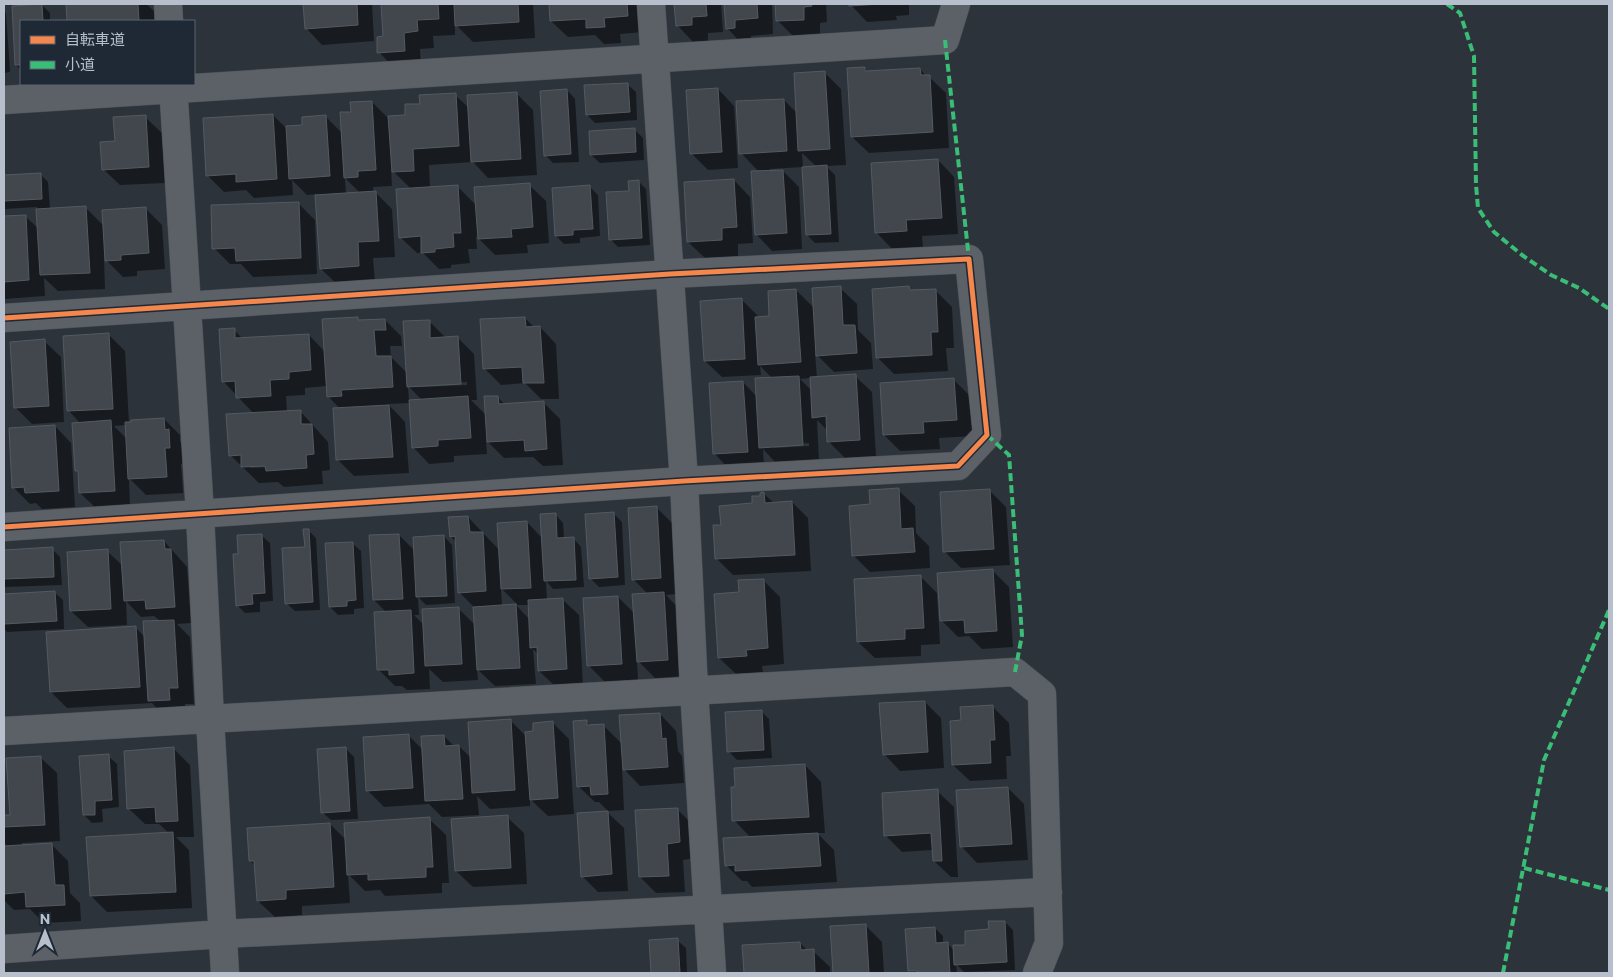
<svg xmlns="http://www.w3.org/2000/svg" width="1613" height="977" font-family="Commissioner,'Noto Sans JP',sans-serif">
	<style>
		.shadow { fill: #0007; fill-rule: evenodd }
		.building { fill: #41474d; stroke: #545a61 }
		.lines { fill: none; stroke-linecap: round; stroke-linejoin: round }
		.minor-casing { stroke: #4a4f55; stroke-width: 29 }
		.minor { stroke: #5c6168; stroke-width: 28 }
		.quiet { stroke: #3abd76; stroke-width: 4; stroke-dasharray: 8 4; stroke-linecap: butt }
		.cycleway-casing { stroke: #1e2935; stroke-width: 8 }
		.cycleway { stroke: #f5874c; stroke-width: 5 }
	</style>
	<rect width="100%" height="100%" fill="#2c333a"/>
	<path class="shadow" d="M67,4H146L154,11V21H68Z
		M305,4H372L374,41L322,45L306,28Z
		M382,4H533L535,38L473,42L455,24V35L433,36L434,48L420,49L421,67L395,69L379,52L384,37Z
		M550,4H642L644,32L620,34L621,43L604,44L595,35L568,37L551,21Z
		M676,4H721L723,32L708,33V41L693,42L677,25Z
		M725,4H772L773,34L751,36V44L743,45L727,28Z
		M777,4H826L827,22L820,23V36L794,37L778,21Z
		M850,4H915H909V15L896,16L897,20L867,22Z
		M42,5L50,13V21H21V70L16,65L13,7Z
		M4,11L6,13L10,72L4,73Z
		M865,68L868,72L920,69L927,77H929L946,93L949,148L869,153L852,137Z
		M825,73L841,89L846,165L826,166L835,175L839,242L815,243L807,235L817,167L802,153L803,167L770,169V171H783L799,187L802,249L772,251L756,234L759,172L741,153L784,100L798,114Z
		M627,84L636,92L637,120L595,123L587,115Z
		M718,89L734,106L738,168L708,170L691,153Z
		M567,90L575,99L579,162L553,163L545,155Z
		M516,93L533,110L537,175L488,178L473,162L429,165L430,188L458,187L477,206L529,185L546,201L549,243L527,245L528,253L495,255L476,236L477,249H468L470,263L451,265V268L439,269L423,253H417L400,237L411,189L391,169L392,186L373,187L374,193H376L392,209L395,257L373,258L375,282L338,285L321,269L317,194L307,195L292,180L293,195L254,198L246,190L224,192L207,175L273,115L288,130L326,117L342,133L352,113L372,102L390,120L407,116L421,105L455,95L469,108ZM345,178L361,194H346Z
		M145,117L162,133L165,183L120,185L103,169L116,143Z
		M635,130L643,138L644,160L600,163L591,155Z
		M938,160L954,177L958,234L922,236L923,247L892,249L876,232Z
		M40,174L48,182L50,209L85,207L104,226L146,209L162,225L165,269L137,271V276L123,277L104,258L105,289L58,291L44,278L45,296L4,299V217L25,216L39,229L37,207L4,209V176Z
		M734,180L750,197L753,243L738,244V256L705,258L688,242Z
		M638,181L646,189L650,245L618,247L610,239L630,192Z
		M590,187L598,195L600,236L580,238V243L564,244L556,236Z
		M298,203L315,220L317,274L253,277L241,264H230L214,248Z
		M840,288L857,304L858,330L871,343L873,369L834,372L815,353L817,378L855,376L872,392L876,456L845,458L828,441V431L817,420L819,461L777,464L763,449L764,468L730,470L714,453L743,382L757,397L773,379L760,366L761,375L722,377L705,361L741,299L758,316V318L771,317L796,290L815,309ZM811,378L812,391L800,379ZM809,443V446L774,448V446Z
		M909,288L913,292L935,290L952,307L954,348H946L948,371L894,374L878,358L874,290Z
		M525,318L535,328L540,327L556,344L559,399H541L525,383L501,385L484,368Z
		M357,319L360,321L385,320L401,336L402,346H390L391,357L408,374L429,321L446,338H458L474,354L477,400H471L487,416L498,397L505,405L543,402L560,419L563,465L543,466L533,457L504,458L486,440L487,454L454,456V462L429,464L413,447L410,403L388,404L405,422L409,473L354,476L338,460L340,409L328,396L327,386L305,388V395L286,396L287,412L300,411L328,442L330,470L322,471L323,484L284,487L278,482L259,483L230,455L254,414L223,381L234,330L243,339L309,335L325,352ZM467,382V385L422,387V385ZM408,386L422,400L409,401ZM272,464V467L251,468L249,465Z
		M108,334L125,351L129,423L164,419L180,435V442L185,447L186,464H181L183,493L146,495L129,478L130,507L97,509L80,493V474L76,471L81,424L69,411ZM126,425L127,439L114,426Z
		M44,341L61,357L64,422L32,424L15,407Z
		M954,380L970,396L973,436L939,438L940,449L900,451L884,435Z
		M55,426L71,443L75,507L42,509L36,503L30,504L13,487Z
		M898,490L915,506L916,533L929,546L930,568L870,572L853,555L872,505Z
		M989,490L1006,507L1010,565L961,568L944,551Z
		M764,494L774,503L792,502L808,518L811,571L733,575L717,559L722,526L754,505Z
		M656,507L673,524L677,594L666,595L680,610L684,676L655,678L637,660L638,680L605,682L588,665L618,597L635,614L648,594L634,580Z
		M555,514L563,523L564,539L573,538L581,547L584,587L553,589L546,581L547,600L562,599L579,615L583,685L556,687L539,671L538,654L533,649L536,684L495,686L477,669L478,680L443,682L429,669L430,689L407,690L402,686H395L379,670L387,613L374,600L399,535L415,551L444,536L452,545L455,603L426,605L418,597L419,615H414L424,625L458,608L475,625L474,607L459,592L457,543L451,537L468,517L500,551L527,522L542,538ZM501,588L518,605L502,606ZM516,605H529L530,620Z
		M614,514L622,522L625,585L599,587L590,578Z
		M308,530L316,538L320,610L295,611L286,603L306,548Z
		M261,535L270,543L273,601L260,602V612L245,613L237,605Z
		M164,541L187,567L191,623L177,624L190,637L194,704H185L186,716L165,717L152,703L67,708L51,692L136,628L145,637L160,621L154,616L141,617L126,601L127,625L88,627L71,611L107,551L123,566Z
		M352,543L361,551L364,608L354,609V614L338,615L330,607Z
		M52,549L60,557L62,585L5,587L4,586V552Z
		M993,571L1009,587L1013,647L982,649L969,636L958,637L941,620Z
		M920,576L937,593L940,644L921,645V656L875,658L858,642Z
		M763,580L780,597L784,664L762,666L763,672L736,674L719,658L740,593Z
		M54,592L63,600L64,629L7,632L4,628V595Z
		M925,702L941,718L944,768L900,771L884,754Z
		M993,707L1009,723L1011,756H1006L1007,779L970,781L953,765L963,721Z
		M761,711L769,719L772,758L737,760L729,752Z
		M660,714L676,731L678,751L682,756L684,783L640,786L622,767L624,810L608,811L599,802H595L578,786L586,721L591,726L603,725L622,744Z
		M510,720L527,737L553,723L569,739L574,814L548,816L530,799V806L490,809L477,796L479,815L442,817L429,804L384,807L367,790L409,736L423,750L444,736L454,746H459L472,759Z
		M174,749L190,765L194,837H176L189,850L192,908L107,912L91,896L169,833L159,824H145L128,808Z
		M346,749L354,757L358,819L331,820L322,812Z
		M108,756L117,764L119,807L102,809L103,822L92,823L84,815Z
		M40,757L57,773L60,841L22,843V846L51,844L68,861L70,893L80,903L81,921L44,923L30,909L14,910L4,900V847H8L4,843V816H11Z
		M805,765L821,782L825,833H817L834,850L837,882L752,887L747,881H742L726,865L751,838L734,820Z
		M1008,788L1024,804L1028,860L977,863L961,846Z
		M937,791L954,807L958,877H951L934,861L933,850L902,852L885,835Z
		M677,809L694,826L695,858L683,860L685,892L656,893L640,877Z
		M607,812L624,828L628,891L598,892L582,876Z
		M507,817L524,833L527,884L473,887L456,871Z
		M429,819L446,835L449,883H442V893L385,896L380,890L365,891L348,874L350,903L302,906V915L275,917L258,901L256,866L250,861L330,824L347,841Z
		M1005,922L1013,930L1015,970L964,972L956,964L957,973H911L909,971L935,928L943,936V943H947L955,951L967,946Z
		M865,925L882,942L884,973H834L831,927Z
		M677,940L686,948L687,973H652L650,941Z
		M800,943L808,951H813L830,967V973H745L743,946Z"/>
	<path class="building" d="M42,4L43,21H21V65H15L12,6Z
		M66,4H138L139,21H67Z
		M303,4H357L358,25L305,29Z
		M381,4H438L439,19L417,20L418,31L404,33L405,51L377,53V37L383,36Z
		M454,4H518L519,22L455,26Z
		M549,4H627L628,16L604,18L605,27L586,28V19L550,21Z
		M674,4H706L707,16L692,17V25L676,26Z
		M724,4H757L758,18L735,20V28L726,29Z
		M775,4H811L812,6L804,7V20L776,21Z
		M849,4H881L849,6Z
		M865,67V71L920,68L921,75H930L933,132L851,137L847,68Z
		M825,71L830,149L798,151L794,73Z
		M628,83L630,112L586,115L584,85Z
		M718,88L722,152L690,154L686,90Z
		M567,89L571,154L544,156L540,91Z
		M517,92L521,159L471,162L467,95Z
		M456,93L459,146L413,149L414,171L392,172L388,116L405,115V104H420L419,95Z
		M784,99L787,151L739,154L736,101Z
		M372,101L376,170L358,171V177L344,178L340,112H351L350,102Z
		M273,114L277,179L236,182V174L206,176L203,118Z
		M146,115L149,167L102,170L100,142L115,141L113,117Z
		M326,115L330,176L289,179L286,126L302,125V117Z
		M635,128L636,152L590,155L589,131Z
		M938,159L942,218L906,220L907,231L875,233L871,163Z
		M827,165L831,234L806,235L802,167Z
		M783,170L787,233L755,235L751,171Z
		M41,173L42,199L4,201V175Z
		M734,179L737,227L722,228V240L687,242L684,182Z
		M639,180L642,238L609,240L606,192L629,191L628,181Z
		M530,183L533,227L511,229L512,237L478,239L474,187Z
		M458,185L461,233H453L454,247L435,249V252L421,253V236L399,238L396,189Z
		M590,185L593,229L573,230V235L555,236L552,188Z
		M376,191L379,241L358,242L359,266L320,269L315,195Z
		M299,202L301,258L236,261L235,248L212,249L211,205Z
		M86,206L90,273L40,275L36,209Z
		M146,207L149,253L121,255V260L105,261L102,210Z
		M26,215L29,280L4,282V216Z
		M841,286L843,325H855L857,353L816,356L812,288Z
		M909,286L910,290L936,289L938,332H931L932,355L876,358L872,289Z
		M796,289L801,362L758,365L755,317L769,316L768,291Z
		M742,298L745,359L704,361L700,301Z
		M358,317V320L385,319L386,330H374L376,356H391L393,387L341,390L342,396L327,397L322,319Z
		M525,317L526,327L540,326L544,383H523L522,367L483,369L480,319Z
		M430,320V338L458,336L461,384L407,387L403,321Z
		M235,328V338L309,334L311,370L289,372V379L270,380L271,396L236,398L235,381L222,382L219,329Z
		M109,333L113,409L67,411L63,336Z
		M45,339L49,406L14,408L10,342Z
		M856,374L860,440L827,442L826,416L812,418L810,377Z
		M799,376L803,445L759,448L755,378Z
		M954,378L957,420L923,422L924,433L883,435L880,383Z
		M743,381L748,452L713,454L709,383Z
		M468,396L471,438L438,440V446L412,448L409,400Z
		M484,396H498L499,404L544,401L547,449L525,451L524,440L487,442Z
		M389,405L393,457L336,460L333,408Z
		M301,410V424H312L314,454L306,455L307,468L266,471L265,466L241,467V455L229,456L226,414Z
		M164,418L165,430L169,429L170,448H165L167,477L128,479L125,422H131V420Z
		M111,420L115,491L79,493L78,471H75L72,423Z
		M55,425L59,491L25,493L24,487L12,488L9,428Z
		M899,488L901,529L913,528L915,552L852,556L849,506L870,504L869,490Z
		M990,489L994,549L943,552L940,492Z
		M764,492L765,503L792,501L795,555L715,559L713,525H721L719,506L752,503V496H760V493Z
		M657,506L661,578L632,580L628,508Z
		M614,512L618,577L589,579L585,514Z
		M556,513L557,538L574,537L576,580L544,581L540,514Z
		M468,516L470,532H483L486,591L458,593L455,536L450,537L448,517Z
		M527,521L531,588L501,589L497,523Z
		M303,529H309L313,602L285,604L282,548L305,547Z
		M262,534L265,593L252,594L253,604L236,606L233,554H238L237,535Z
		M399,534L403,599L373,600L369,535Z
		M444,535L447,596L416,597L413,537Z
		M164,540L165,549H171L175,607L146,609L145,600L124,601L120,542Z
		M353,542L356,600L347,601V606L329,607L325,543Z
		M53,547L54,577L4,579V550Z
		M108,549L111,609L70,611L67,552Z
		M993,569L997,631L965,633L964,620L940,621L937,573Z
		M921,575L924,628L905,629V639L857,642L854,579Z
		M764,579L768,648L746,650L747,656L718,658L714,594L739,592L738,580Z
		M55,591L57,621L4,624V594Z
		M664,592L668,660L637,662L632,594Z
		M618,596L622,664L587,666L583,598Z
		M563,598L567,669L538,671L537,647L530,648L528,600Z
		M516,604L520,668L477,670L473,607Z
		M459,607L462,664L425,666L422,609Z
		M411,610L414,673L389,675V670H377L374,612Z
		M174,620L178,688H169L170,700L148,701L143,621Z
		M136,626L140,687L50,692L46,632Z
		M925,701L928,752L883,755L879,703Z
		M993,705L995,740H990L991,763L952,765L950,721L961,720L960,707Z
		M762,710L764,750L727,752L725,712Z
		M660,713L662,739L666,738L668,767L623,770L619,715Z
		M511,719L515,790L472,793L468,722Z
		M587,720V725L604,724L608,794L591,795L590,786L577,787L573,721Z
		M553,721L558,798L530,800L525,732L533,731V723Z
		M409,734L413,788L366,791L363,737Z
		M444,735L445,746L459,745L463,799L425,801L421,736Z
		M174,747L178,821L156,822L155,807L127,809L124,751Z
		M346,747L350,811L321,813L317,749Z
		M109,754L112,800L95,801V815H83L79,756Z
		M41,756L45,825L4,827V815H10L6,758Z
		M805,764L809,817L732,821L731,787H735L734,768Z
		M1008,787L1012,844L960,847L956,790Z
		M938,789L942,861H933L931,833L884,836L882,793Z
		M678,808L680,842L667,844L669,876L639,877L635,810Z
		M608,811L612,874L581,877L577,813Z
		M508,815L511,868L455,871L451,819Z
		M430,817L433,867H426V877L368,880V874L347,875L344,823Z
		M330,823L334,887L286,890V899L257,901L254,861H249L247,828Z
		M173,832L176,892L90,896L86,837Z
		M818,833L821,866L735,871V865L725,866L723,838Z
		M52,843L55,885H64L65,905L26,907L25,892L4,894V846Z
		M988,921H1005L1007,962L954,965L953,945H965V931L989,929Z
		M866,924L869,973H833L830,926Z
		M935,927L936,943L948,942L950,973H918L917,971H908L905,929Z
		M678,938L680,973H651L649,940Z
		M800,942L801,950L814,949L815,973H744L742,945Z"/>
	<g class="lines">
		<defs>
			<path id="minor" d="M168,4L169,21
				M651,4L684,481L694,690L712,973
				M173,84L200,514L210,719L225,973
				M4,100L945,40L956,4
				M4,318L670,274L969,259L987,435L958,466L684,481L4,527
				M4,731L1015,672L1042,694L1049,943L1037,973
				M4,949L223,934L1048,892"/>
		</defs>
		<use href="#minor" class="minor-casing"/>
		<use href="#minor" class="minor"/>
		<path class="quiet" d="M1447,4L1460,13L1474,56L1476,185L1478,208L1494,232L1522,255L1551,275L1579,288L1609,309
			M945,40L969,259
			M987,435L1009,455L1022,635L1015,672
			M1524,868L1609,890
			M1503,973L1544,760L1609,610"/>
		<defs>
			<path id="cycleway" d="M4,318L670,274L969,259L987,435L958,466L684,481L4,527"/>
		</defs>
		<use href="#cycleway" class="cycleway-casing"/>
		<use href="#cycleway" class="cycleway"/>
	</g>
	<rect width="1613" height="977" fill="none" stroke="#b6bfcb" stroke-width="10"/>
	<rect x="20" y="20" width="175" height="65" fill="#1e2935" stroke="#5b6571"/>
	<rect x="30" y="36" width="25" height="8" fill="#f5874c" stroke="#5b6571"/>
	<text x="65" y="45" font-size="15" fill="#b6bfcb">自転車道</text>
	<rect x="30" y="61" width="25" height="8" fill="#3abd76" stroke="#5b6571"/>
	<text x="65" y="70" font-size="15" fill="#b6bfcb">小道</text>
	<g transform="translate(45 932)" stroke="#1e2935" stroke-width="4" paint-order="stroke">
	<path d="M0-4L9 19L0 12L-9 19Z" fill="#b6bfcb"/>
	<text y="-8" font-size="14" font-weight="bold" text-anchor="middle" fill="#b6bfcb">N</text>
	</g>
</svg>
